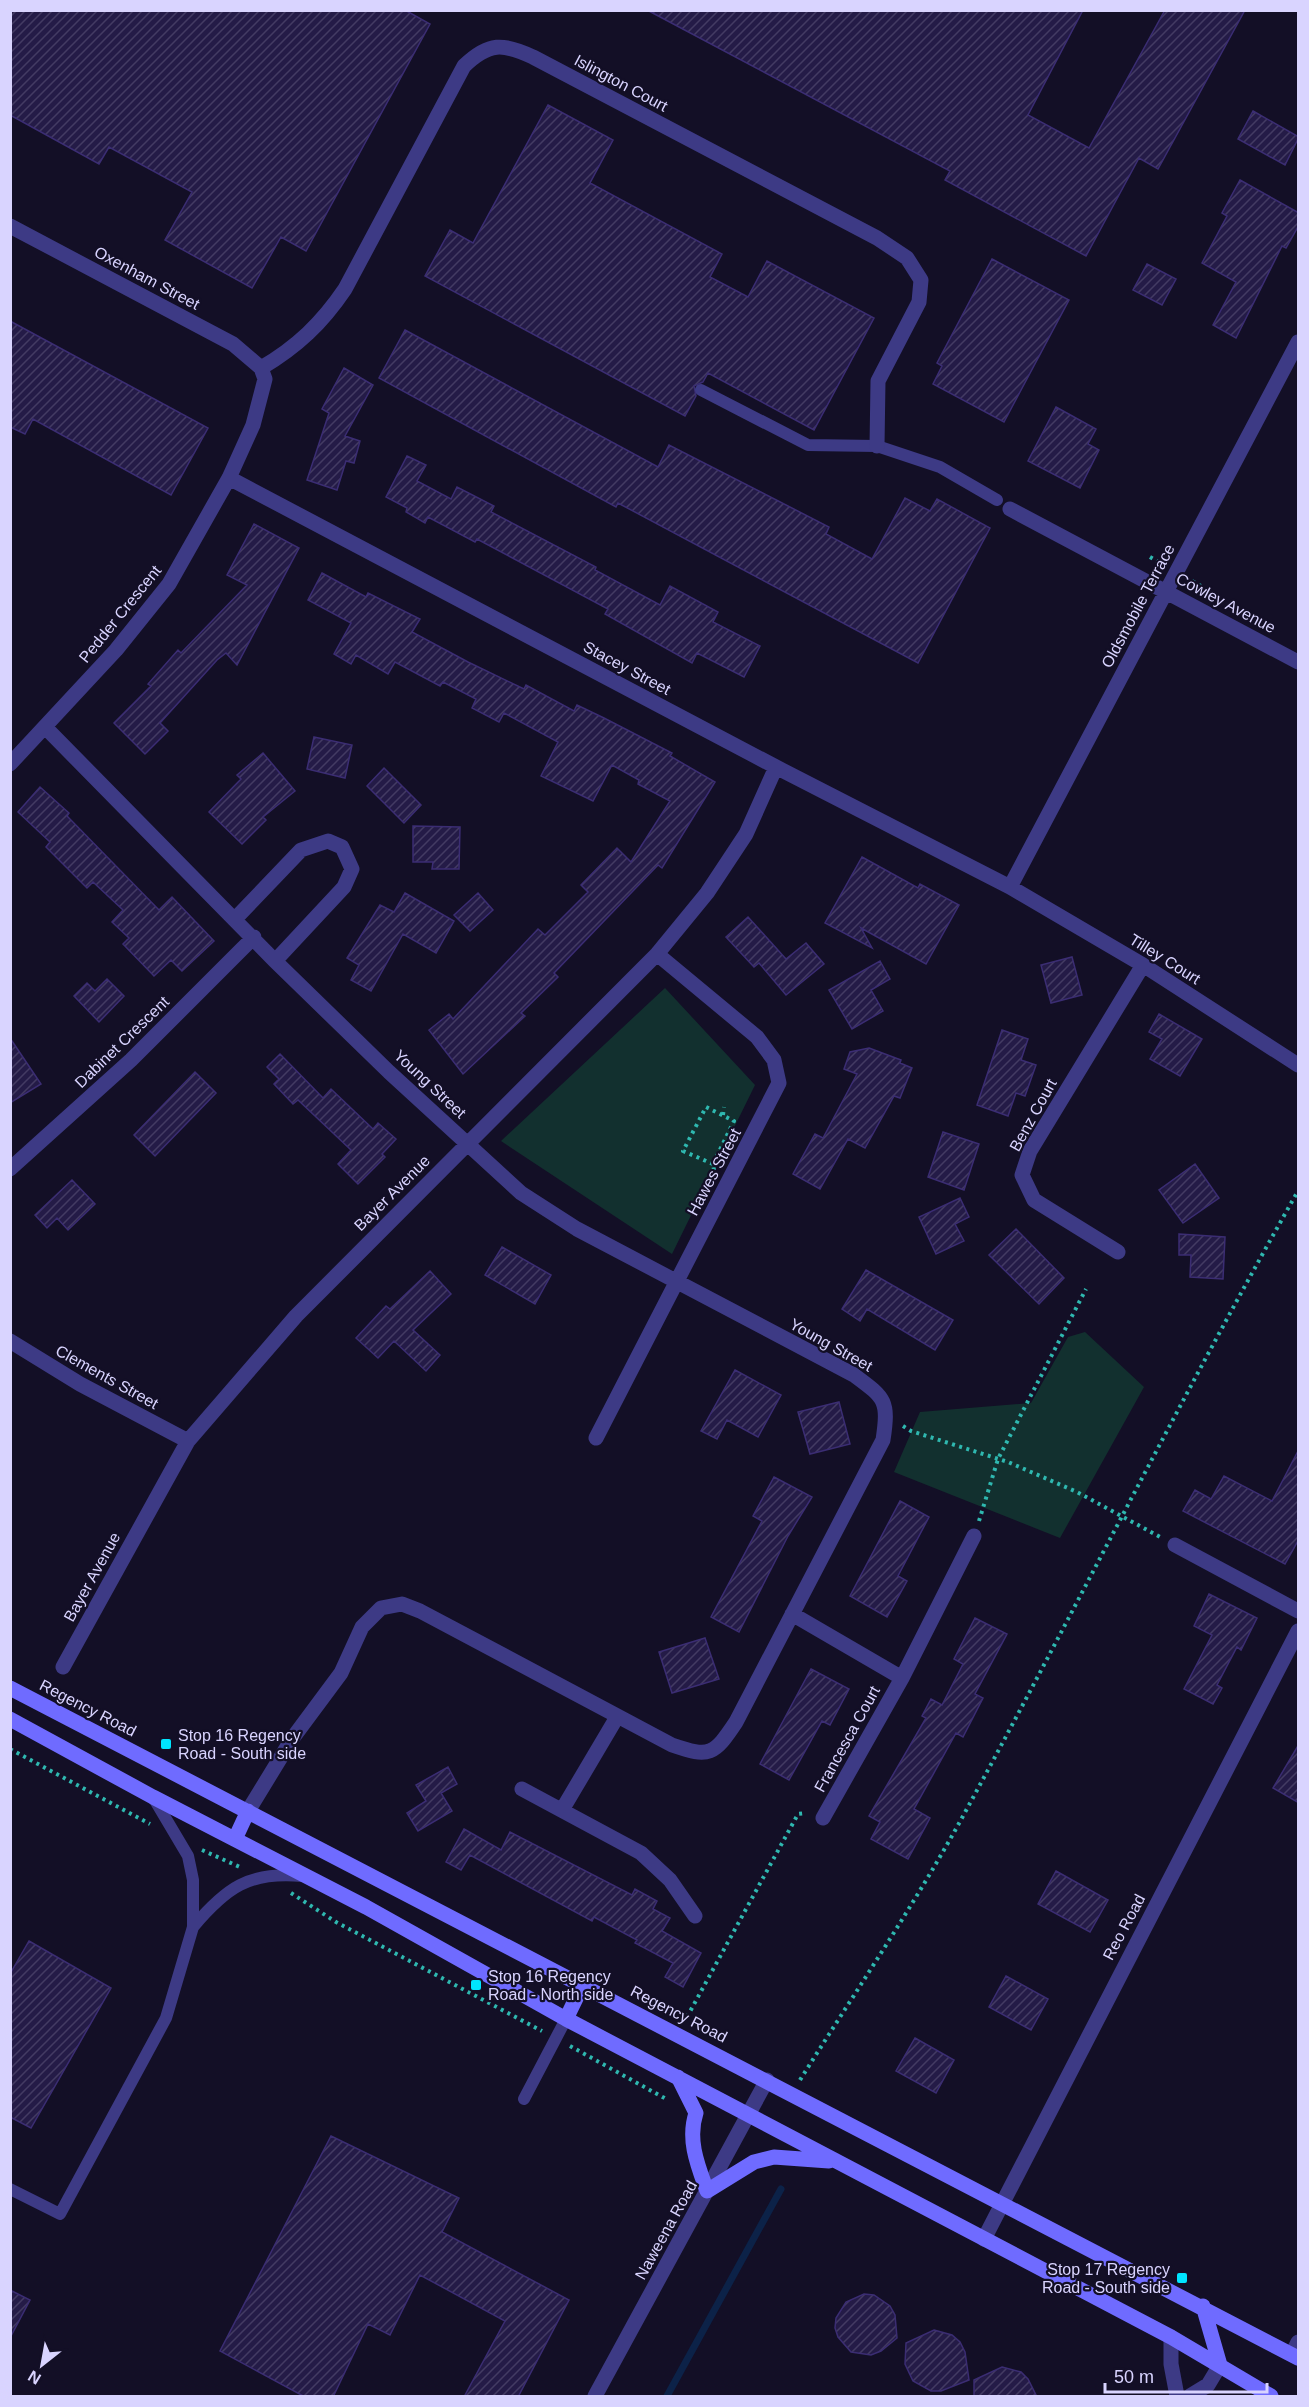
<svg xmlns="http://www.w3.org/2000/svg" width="1309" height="2407" font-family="Helvetica,sans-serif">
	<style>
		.green { fill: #12302f }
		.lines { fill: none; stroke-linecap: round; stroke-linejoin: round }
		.stream { stroke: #0c2248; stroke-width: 7 }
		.building { fill: url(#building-hatch); stroke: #3b2d73; stroke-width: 1.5 }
		.path { stroke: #2fb8b0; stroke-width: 4; stroke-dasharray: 3 4.5; stroke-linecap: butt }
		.service { stroke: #3d3a85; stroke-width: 12 }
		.minor { stroke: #3d3a85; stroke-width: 15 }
		.tertiary { stroke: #3d3a85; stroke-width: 15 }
		.secondary { stroke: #6f6bff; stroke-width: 15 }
		.poi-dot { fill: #00e5ff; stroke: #130f26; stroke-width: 2 }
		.labels { text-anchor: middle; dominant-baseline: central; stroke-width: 4.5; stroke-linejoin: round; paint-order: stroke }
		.street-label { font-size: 16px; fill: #d9d4ff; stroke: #130f26 }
		.poi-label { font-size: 16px; fill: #d9d4ff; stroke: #130f26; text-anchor: start }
	</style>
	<defs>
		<pattern id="building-hatch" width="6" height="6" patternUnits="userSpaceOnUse" patternTransform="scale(1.5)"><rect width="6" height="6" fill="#241b47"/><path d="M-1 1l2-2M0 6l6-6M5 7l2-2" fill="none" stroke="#433b63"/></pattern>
	</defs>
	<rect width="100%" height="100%" fill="#130f26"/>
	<path class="green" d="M665,988L755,1085L672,1254L501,1141Z
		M1085,1332L1144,1387L1060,1538L894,1472L920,1412L1031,1403L1068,1337Z"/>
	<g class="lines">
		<path class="stream" d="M667,2396L781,2189"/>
	</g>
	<path class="building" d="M10,10H405L430,24L306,251L281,237L252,288L165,240L192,192L109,147L99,164L10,115Z
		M647,10H1083L1028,115L1089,148L1165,10H1245L1158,169L1139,158L1086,256L945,180L950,171Z
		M548,105L613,140L590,183L722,254L710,277L748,297L767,261L874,318L814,430L708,373L703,382L694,386L696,396L685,416L425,276L450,230L473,243Z
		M1253,111L1299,137L1285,165L1238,139Z
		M1240,180L1299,213V225L1286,248L1282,246L1236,338L1213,325L1236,282L1202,263L1227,216L1222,213Z
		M992,259L1069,300L1004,422L933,384L942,366L937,363Z
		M1147,264L1176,279L1162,305L1133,290Z
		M10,321L208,428L171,495L33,419L25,434L10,427Z
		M405,330L658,467L669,445L829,527L826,534L872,559L905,498L930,511L937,499L990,528L918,663L618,503L616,507L379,378Z
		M344,368L373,385L345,436L360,441L354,463L346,461L337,490L307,480L329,413L322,409Z
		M1056,407L1096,429L1088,444L1099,450L1080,488L1028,461Z
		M407,456L426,465L417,481L451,499L457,487L494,506L491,512L596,567L595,570L660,605L670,586L718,612L713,622L760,646L744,677L697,653L692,663L605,614L608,609L477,539L475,542L428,517L425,523L406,512L407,508L386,497Z
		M254,524L299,548L237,665L226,653L217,660L160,723L168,731L145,754L114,723L151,686L148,684L178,650L181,653L247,585L227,575Z
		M322,573L366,597L368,593L420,619L412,632L468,662L524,689L526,685L574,711L577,705L604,718L672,753L670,756L715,782L662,868L658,865L554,973L558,977L521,1013L525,1016L463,1074L429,1030L449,1014L453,1019L538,929L545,935L588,892L581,885L617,848L631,862L670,801L638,784L639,780L612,765L593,801L541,776L558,742L504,713L499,722L472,708L476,699L443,682L440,686L395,662L388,674L356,655L351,664L334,654L351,623L308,600Z
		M314,737L352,745L345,778L307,769Z
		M263,753L295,791L263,817L266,820L242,844L209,812L241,779L237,775Z
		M384,768L421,805L404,823L367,786Z
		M40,787L69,813L67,816L159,910L172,897L214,941L182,971L171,960L154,976L123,944L129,938L112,922L123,910L93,882L87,888L46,847L50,842L18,812Z
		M413,826L460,827L459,869H432L433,862H413Z
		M862,857L918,888L920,884L959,905L926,964L861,928L872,948L825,923Z
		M405,893L454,921L436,953L403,934L371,991L351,980L359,965L347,958L380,905L394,912Z
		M478,893L493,910L470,931L454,915Z
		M748,917L786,959L806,943L824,964L786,995L759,963L754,967L726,937Z
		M1072,957L1082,995L1051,1003L1041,965Z
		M880,961L890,979L871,990L883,1011L852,1029L829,990Z
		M107,979L124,996L99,1022L74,996L87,983L95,991Z
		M1159,1014L1202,1039L1180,1076L1150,1059L1162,1039L1149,1032Z
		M1002,1030L1028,1039L1021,1060L1036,1065L1025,1096L1016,1093L1008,1116L977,1105Z
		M10,1038L41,1084L10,1103Z
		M869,1048L901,1060L900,1063L912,1068L900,1098L894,1096L865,1148L848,1139L820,1189L793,1174L815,1134L823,1138L857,1074L844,1069L850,1052Z
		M280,1054L323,1098L331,1089L373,1129L378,1123L396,1139L382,1154L385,1157L358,1184L338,1164L351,1150L298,1100L293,1104L274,1084L279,1079L267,1067Z
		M195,1072L216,1093L155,1156L134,1135Z
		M943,1132L979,1144L964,1190L928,1177Z
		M1195,1164L1219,1198L1183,1223L1159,1190Z
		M72,1180L95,1204L68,1230L57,1218L47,1228L35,1215Z
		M960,1198L969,1217L955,1224L964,1241L936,1254L919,1217Z
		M1016,1229L1064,1278L1039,1304L989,1255Z
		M1179,1234L1225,1237L1223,1279L1190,1277L1191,1255H1179Z
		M502,1247L551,1275L535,1304L485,1275Z
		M866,1270L953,1320L935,1350L867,1309L860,1321L842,1309Z
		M430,1271L451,1294L413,1330L440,1355L426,1371L394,1341L378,1358L356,1338L386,1306L390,1309Z
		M735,1370L781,1395L758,1437L727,1420L717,1439L701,1431Z
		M839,1402L850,1444L810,1454L798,1412Z
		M1299,1449V1539L1285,1564L1183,1511L1195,1490L1211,1499L1224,1476L1272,1501Z
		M774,1477L812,1497L788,1536L739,1632L711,1617L762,1521L753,1516Z
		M900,1501L929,1517L898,1576L907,1581L887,1617L850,1596Z
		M1209,1594L1257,1618L1241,1650L1237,1647L1217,1685L1222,1688L1213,1704L1184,1689L1212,1635L1194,1626Z
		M975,1618L1007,1634L975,1694L983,1698L963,1737L956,1733L914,1809L930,1818L908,1859L871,1839L880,1822L869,1816L926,1718L922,1716L931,1699L942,1705L963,1664L954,1659Z
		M705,1638L719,1679L672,1693L659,1652Z
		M811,1669L849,1689L830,1725L822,1721L789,1780L760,1764Z
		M1299,1744V1803L1273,1788Z
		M448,1767L457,1784L441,1793L452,1811L418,1831L407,1813L426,1801L416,1785Z
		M464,1829L501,1850L510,1832L632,1895L635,1889L657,1901L653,1909L670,1918L662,1931L701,1953L683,1987L665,1977L673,1963L635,1943L637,1940L594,1917L592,1921L470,1855L461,1870L446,1862Z
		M1056,1871L1108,1900L1090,1932L1038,1904Z
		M29,1941L111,1988L31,2128L10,2117V1974Z
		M1006,1976L1048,1999L1031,2030L989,2007Z
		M915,2038L954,2060L936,2093L896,2071Z
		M331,2136L459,2198L442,2232L569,2300L518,2397H464L505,2321L420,2275L390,2335L368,2324L333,2397H305L220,2351Z
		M10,2290L30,2300L10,2338Z
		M864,2294L874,2295L890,2306L895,2315L897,2338L881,2351L871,2355L851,2352L838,2337L835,2328L836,2318L846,2302Z
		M934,2330L952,2335L960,2342L965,2352L969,2380L941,2391H931L913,2381L905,2364L906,2343Z
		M1002,2367L1021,2372L1028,2379L1037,2397H974V2380Z"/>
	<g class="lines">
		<path class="path" d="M1150,557L1162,564
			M1192,581L1201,586
			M723,1115L724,1107
			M713,1164L683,1151L706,1107L734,1121L713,1164L714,1170
			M903,1426L911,1431L1008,1462L1077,1492L1162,1538
			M979,1521L998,1459L1086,1289
			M10,1749L150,1824
			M202,1850L242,1868
			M291,1893L336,1922L542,2031
			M687,2017L798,1814L806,1813
			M570,2046L668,2100
			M800,2080C857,1989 918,1900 969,1805C1080,1601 1183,1393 1298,1191"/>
		<path class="service" d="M701,390L808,445L877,446L940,467L997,500
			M193,1927C226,1888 249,1871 302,1876
			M524,2099L566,2019
			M10,2189L60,2214L166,2018L193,1927V1880L188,1856L153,1797"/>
		<path class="minor" d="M10,226L233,344L261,368L265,379L253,425L229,478L169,584L116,650L10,764
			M261,368C297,347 322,323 345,289L464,66C489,42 503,43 533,57L877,238L907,258L921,280L919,302L878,381L877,446
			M229,478L776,767L1010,887L1143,965L1298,1065
			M1010,509L1298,662
			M46,728L275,961L389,1072L521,1193L577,1229L854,1375C885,1398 889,1400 883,1440L736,1722C714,1755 710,1758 672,1745L420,1611L402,1604L381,1608L362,1627L341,1673L292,1739L248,1811
			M1010,887L1298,342
			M235,919L301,850L328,841L342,847L352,869L344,887L275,961
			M10,1169L131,1060L254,937
			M1118,1252L1034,1200L1022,1175L1030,1151L1143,965
			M10,1341L80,1384L188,1441
			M596,1438L779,1083L774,1060L757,1037L657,954
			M1175,1545L1298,1611
			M792,1614L902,1678
			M63,1667L188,1441L296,1316L657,954L707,893L746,834L776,767
			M522,1789L641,1853L670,1880L695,1916
			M562,1810L617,1717
			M823,1818L902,1678L974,1536
			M984,2239L1298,1631
			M1171,2337V2364L1177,2396
			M1292,2354L1298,2342
			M1190,2396L1208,2385L1220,2365"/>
		<path class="tertiary" d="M595,2396L767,2080"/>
		<path class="secondary" d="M10,1688L1298,2358
			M10,1719L153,1797L366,1907L566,2019L1171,2337L1271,2396
			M235,1839L248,1811
			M566,2019L583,1984
			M678,2077L696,2113C687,2140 698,2166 707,2191L754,2162L774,2157L829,2161
			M1203,2306L1220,2365"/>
	</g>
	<g class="poi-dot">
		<rect x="160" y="1738" width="12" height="12" rx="3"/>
		<rect x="470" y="1979" width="12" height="12" rx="3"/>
		<rect x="1176" y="2272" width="12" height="12" rx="3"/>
	</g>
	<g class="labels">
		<g class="street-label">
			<text transform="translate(621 83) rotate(28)">Islington Court</text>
			<text transform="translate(147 278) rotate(28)">Oxenham Street</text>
			<text transform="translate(1226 603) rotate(28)">Cowley Avenue</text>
			<text transform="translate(1138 606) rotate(-62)">Oldsmobile Terrace</text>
			<text transform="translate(120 614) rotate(-51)">Pedder Crescent</text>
			<text transform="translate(627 668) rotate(28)">Stacey Street</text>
			<text transform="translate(1165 959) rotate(32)">Tilley Court</text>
			<text transform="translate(122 1042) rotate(-44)">Dabinet Crescent</text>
			<text transform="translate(430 1084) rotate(43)">Young Street</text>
			<text transform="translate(1033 1115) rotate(-61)">Benz Court</text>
			<text transform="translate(714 1172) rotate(-62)">Hawes Street</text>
			<text transform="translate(392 1193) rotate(-45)">Bayer Avenue</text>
			<text transform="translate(831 1345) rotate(29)">Young Street</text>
			<text transform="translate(107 1377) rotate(29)">Clements Street</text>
			<text transform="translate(92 1577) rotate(-61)">Bayer Avenue</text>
			<text transform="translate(88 1708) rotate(27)">Regency Road</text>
			<text transform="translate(847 1739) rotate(-61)">Francesca Court</text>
			<text transform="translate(1124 1927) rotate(-62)">Reo Road</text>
			<text transform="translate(679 2014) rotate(27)">Regency Road</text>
			<text transform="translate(666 2230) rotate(-61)">Naweena Road</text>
		</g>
		<g class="poi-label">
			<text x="178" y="1735">Stop 16 Regency<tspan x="178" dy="18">Road - South side</tspan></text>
			<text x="488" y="1976">Stop 16 Regency<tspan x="488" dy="18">Road - North side</tspan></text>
			<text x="1170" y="2269" text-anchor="end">Stop 17 Regency<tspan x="1170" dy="18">Road - South side</tspan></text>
		</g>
	</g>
	<rect width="1309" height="2407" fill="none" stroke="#d9d4ff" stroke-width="24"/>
	<g transform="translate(42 2365) rotate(211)" stroke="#130f26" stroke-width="4.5" paint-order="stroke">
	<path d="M0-4.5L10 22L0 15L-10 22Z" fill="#d9d4ff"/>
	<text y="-9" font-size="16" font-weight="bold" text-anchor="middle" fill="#d9d4ff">N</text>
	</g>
	<path d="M1105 2383v9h162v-9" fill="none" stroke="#d9d4ff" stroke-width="3"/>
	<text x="1114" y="2383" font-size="18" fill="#d9d4ff" stroke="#130f26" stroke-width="4.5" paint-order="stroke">50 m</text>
</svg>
